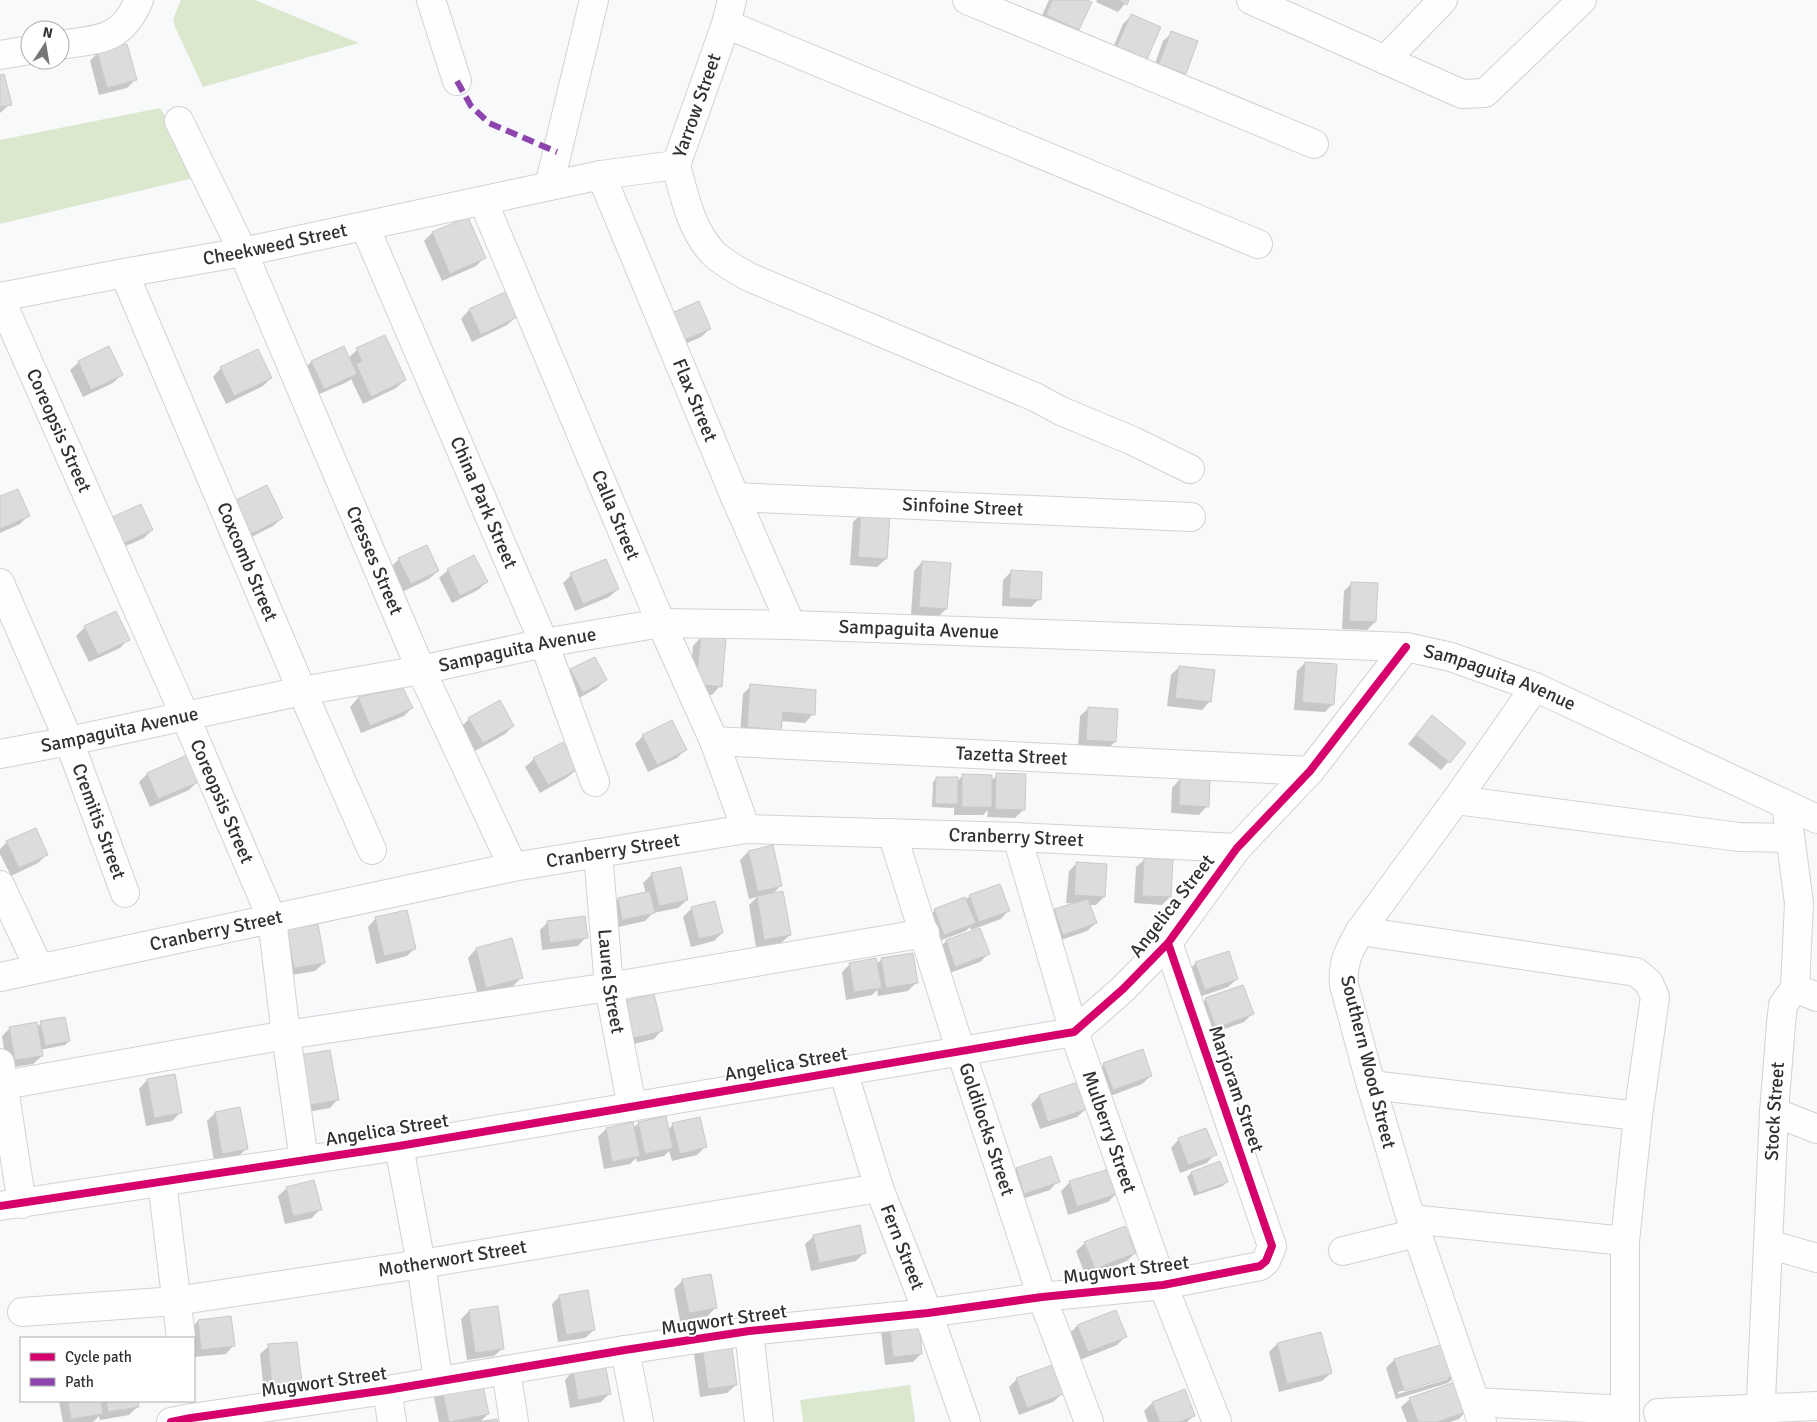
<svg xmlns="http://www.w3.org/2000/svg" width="1817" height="1422" font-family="Signika,sans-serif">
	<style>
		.green { fill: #dce8ce }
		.shadow { fill: #0003; fill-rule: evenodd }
		.building { fill: #dcdcdc; stroke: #c9c9ca }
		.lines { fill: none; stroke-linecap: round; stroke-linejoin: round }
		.minor-casing { stroke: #d1d2d4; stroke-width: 30 }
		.major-casing { stroke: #d1d2d4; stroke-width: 30 }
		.minor { stroke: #fefefe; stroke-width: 28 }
		.major { stroke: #fefefe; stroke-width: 28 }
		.quiet { stroke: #8e44ad; stroke-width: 6; stroke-dasharray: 12 6; stroke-linecap: butt }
		.cycleway-casing { stroke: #fff; stroke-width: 11 }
		.cycleway { stroke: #d6006c; stroke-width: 8 }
		.labels { text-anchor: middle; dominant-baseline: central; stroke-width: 4; stroke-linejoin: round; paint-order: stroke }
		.street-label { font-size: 19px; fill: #303133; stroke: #fff }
	</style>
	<rect width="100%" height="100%" fill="#f7f9fb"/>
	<path class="green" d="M181,0H255L359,43L203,87L175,27L173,19Z
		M160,108L202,176L0,224V140Z
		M910,1385L915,1422H803L800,1400Z"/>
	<path class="shadow" d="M1049,0H1083L1078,29L1070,38L1038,24Z
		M1097,0H1128L1118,12L1096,2Z
		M1131,16L1146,59L1138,67L1110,55L1123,24Z
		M1172,33L1185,73L1177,81L1152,72L1163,41Z
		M98,52L135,80L127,88L99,95L90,61Z
		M0,77L10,104L0,113Z
		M467,218L484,258L476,266L442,281L424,241L432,233Z
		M504,294L516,317L507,325L472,342L461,319L469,310Z
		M658,325L710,329L701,337L669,351Z
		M384,337L405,380L396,388L363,404L351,379L347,382L315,396L303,370L311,362L348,358L357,350Z
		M79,362L121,375L113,383L83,397L70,370Z
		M221,368L271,378L263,386L226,404L213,377Z
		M0,497L28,516L20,524L0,533Z
		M227,510L282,518L273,526L242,542Z
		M861,514L886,559L877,567L850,565L853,522Z
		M107,521L152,530L144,538L110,553Z
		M399,559L438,571L429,579L402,592L391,567Z
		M922,562L946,609L938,617L911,615L914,571Z
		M448,570L487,581L478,590L452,603L439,578Z
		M1011,572L1039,599L1031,607L1002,606L1003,580Z
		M571,575L618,589L609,597L575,611L563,583Z
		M1352,583L1375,622L1367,630L1342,629L1344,591Z
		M115,613L128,639L120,648L89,662L76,636L85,627Z
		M701,637L720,686L712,695L689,692L693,646Z
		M1305,663L1333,704L1325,712L1294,710L1297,671Z
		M1179,667L1210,701L1202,710L1167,706L1171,675Z
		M571,670L606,680L597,688L574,701L563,679Z
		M751,686L813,714L805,723L781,721L780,729L772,738L740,735L743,694Z
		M402,690L412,708L404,716L361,733L350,707L358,698Z
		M1089,708L1115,742L1106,750L1078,748L1080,716Z
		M469,719L513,726L505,734L475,751L461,727Z
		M1424,725L1465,743L1441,770L1408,744Z
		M643,736L685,750L677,758L648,772L635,744Z
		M534,759L577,769L568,777L540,793L525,767Z
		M147,774L197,782L189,790L150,807L139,782Z
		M963,775L991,781L997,775L1024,809L1015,818L987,817L988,810L983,815H954V806L953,808L932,807L933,782L937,778L957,782Z
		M1180,779L1207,806L1199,815L1171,813L1172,788Z
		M7,842L47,854L38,863L11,876L0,854V849Z
		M748,852L781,885L772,895L790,935L781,943L756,947L749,905L757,897L749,899L740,860Z
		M1145,859L1170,897L1162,905L1134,903L1136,867Z
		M1077,863L1104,897L1096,905H1089L1096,923L1087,931L1055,942L1046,919L1054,911L1076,904L1066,903L1069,871Z
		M652,874L687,900L678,908L653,913L645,921L614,928L610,907L618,899L646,893L643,883Z
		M970,896L1009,910L1001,919L971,930L970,927L966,931L936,942L927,919L935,910L965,900Z
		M691,909L722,933L714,941L691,947L683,917Z
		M376,918L415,948L407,956L376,964L368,927Z
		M548,922L586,937L578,946L542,950L540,930Z
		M979,929L989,953L980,962L947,974L938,950L946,941Z
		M288,931L324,963L315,971L286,976L280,939Z
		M511,940L521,978L513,986L478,996L468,958L476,949Z
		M882,959L916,983L908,991L878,996L877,990L872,995L846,1000L842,972L850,964H876Z
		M1196,963L1237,979L1228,987L1196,998L1187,971Z
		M1206,999L1252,1014L1244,1022L1208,1035L1198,1008Z
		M625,1003L662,1030L654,1039L626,1046Z
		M41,1023L69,1041L65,1045L40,1050L42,1056L33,1064L7,1068L2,1036L10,1028L37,1027Z
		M1104,1064L1151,1076L1142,1084L1105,1098L1096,1073Z
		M293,1065L338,1099L330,1108L302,1113Z
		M174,1075L181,1112L172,1121L146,1126L139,1089L147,1080Z
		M1039,1096L1086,1109L1077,1117L1040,1129L1031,1104Z
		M215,1113L246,1149L238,1157L214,1161L207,1121Z
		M639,1123L668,1130L673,1124L705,1147L697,1155L672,1161L669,1151L664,1156L637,1162L636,1158L630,1164L604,1169L598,1137L606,1129L632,1124L633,1128Z
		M1179,1139L1215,1154L1207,1163L1180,1173L1171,1148Z
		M1050,1158L1058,1181L1050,1190L1016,1201L1008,1178L1016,1170Z
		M1220,1163L1227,1182L1223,1186L1194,1196L1187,1177L1191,1173Z
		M1108,1170L1116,1194L1108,1202L1068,1215L1061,1191L1069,1183Z
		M287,1188L320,1209L312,1218L285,1224L278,1196Z
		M814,1236L864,1253L856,1261L811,1271L805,1244Z
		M1085,1243L1135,1253L1127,1261L1086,1277L1076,1251Z
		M683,1280L716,1307L708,1316L680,1321L674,1289Z
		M560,1296L594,1330L585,1338L558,1342L552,1304Z
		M469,1311L503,1348L494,1356L467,1360L461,1319Z
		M1115,1311L1125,1337L1117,1345L1080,1360L1069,1334L1077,1326Z
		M198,1321L234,1345L226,1354L194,1357V1338L190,1329Z
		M889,1322L921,1354L913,1362L885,1365L881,1331Z
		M1277,1344L1331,1373L1322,1381L1279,1392L1269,1352Z
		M1446,1344L1456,1375L1448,1383L1396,1399L1386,1368L1394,1360ZM1448,1377V1379L1398,1394V1392Z
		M269,1346L300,1382L292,1390L264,1393L260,1354Z
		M702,1346L736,1385L727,1393L700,1397L694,1354Z
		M573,1371L609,1394L601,1402L570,1408L565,1380Z
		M1017,1379L1062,1394L1053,1402L1019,1415L1009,1387Z
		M443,1390L488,1414L480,1422H439L434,1398Z
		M1410,1399L1467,1410L1459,1419L1450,1422H1407L1401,1407Z
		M59,1401H137L138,1406L129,1415L100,1420L99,1416L93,1422H63Z
		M1152,1403L1194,1415L1187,1422H1148L1144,1411Z"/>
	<path class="building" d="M1052,0H1086L1092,2L1079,30L1046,15Z
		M1117,0H1129L1127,5Z
		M1131,14L1161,27L1147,59L1117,46Z
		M1171,31L1198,41L1186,74L1159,64Z
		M127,44L137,80L107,88L97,51Z
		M4,74L12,105L0,107V75Z
		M468,217L486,258L450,274L432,232Z
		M505,292L517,317L481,335L469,309Z
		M699,301L711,329L677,343L665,316Z
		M385,335L406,380L371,397L356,364L362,361L356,348Z
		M109,346L123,375L91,390L78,361Z
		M344,346L357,374L324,389L311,361Z
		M258,349L272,378L234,396L220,367Z
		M267,485L283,518L251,534L234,501Z
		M18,489L30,516L0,529V496Z
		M141,504L153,530L118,546L106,520Z
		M861,513L890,515L887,559L858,557Z
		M427,545L439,571L411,584L398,558Z
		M474,555L488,582L460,596L447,569Z
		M606,559L619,589L583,604L570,573Z
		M922,561L951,563L947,609L919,607Z
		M1011,570L1042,572L1041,600L1009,598Z
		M1351,582L1378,583L1376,622L1349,621Z
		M116,611L130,640L98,655L84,626Z
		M701,636L726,638L722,687L696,684Z
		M595,657L607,680L583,693L570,669Z
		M1305,662L1337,664L1334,705L1302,702Z
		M1179,666L1215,670L1211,702L1175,698Z
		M750,684L816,690L815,715L783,712L781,730L747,727Z
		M403,688L413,708L370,726L358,697Z
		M500,700L514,726L483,743L468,718Z
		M1088,707L1118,709L1116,742L1086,740Z
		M1432,715L1466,743L1450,763L1416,735Z
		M672,720L687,750L657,765L642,735Z
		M563,742L578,769L548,785L533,758Z
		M187,755L199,782L158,799L147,773Z
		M996,773L1026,774L1025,810L995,809Z
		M962,774L992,775V807H962Z
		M936,777H958V804H935Z
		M1180,778L1210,780L1209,807L1179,805Z
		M36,828L48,855L19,868L6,841Z
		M773,845L782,886L758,892L748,851Z
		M1144,858L1173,860L1171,897L1142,896Z
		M1076,862L1107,864L1105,897L1074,895Z
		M681,867L688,900L659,906L651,873Z
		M1000,884L1010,911L979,922L969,895Z
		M650,891L655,913L622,920L618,898Z
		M783,891L791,935L764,940L757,896Z
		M965,897L976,923L944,935L934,909Z
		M1088,899L1097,923L1063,935L1054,909Z
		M715,901L723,933L699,939L691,907Z
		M407,910L416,949L384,956L375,917Z
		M585,916L588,938L550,943L547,921Z
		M318,924L325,963L294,968L287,929Z
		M980,928L990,954L955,967L946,940Z
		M512,938L523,978L486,988L476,948Z
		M1229,951L1238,979L1205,990L1195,962Z
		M913,953L918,983L886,988L881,958Z
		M876,958L882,988L854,992L849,963Z
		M1243,985L1254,1014L1216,1028L1205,998Z
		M654,994L663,1031L634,1038L624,1001Z
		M65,1017L70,1041L45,1046L40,1021Z
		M37,1022L43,1056L15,1060L9,1027Z
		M1143,1049L1152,1076L1113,1090L1103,1063Z
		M330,1050L339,1100L310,1105L300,1055Z
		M175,1074L182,1113L154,1118L147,1079Z
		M1078,1082L1087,1109L1048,1122L1039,1095Z
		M240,1107L248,1149L222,1154L215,1112Z
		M666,1116L673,1148L645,1154L638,1122Z
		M700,1117L707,1147L680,1154L672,1123Z
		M633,1122L640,1156L612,1162L606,1128Z
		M1206,1128L1217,1155L1188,1165L1178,1138Z
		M1051,1156L1060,1182L1024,1194L1016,1168Z
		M1220,1161L1228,1182L1198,1193L1191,1172Z
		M1109,1169L1117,1194L1077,1207L1069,1181Z
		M314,1180L322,1210L293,1216L286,1187Z
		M860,1225L866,1253L819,1263L813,1235Z
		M1125,1226L1136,1253L1095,1269L1084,1242Z
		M711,1274L717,1308L689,1313L682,1279Z
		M588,1290L595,1330L566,1335L559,1295Z
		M498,1306L504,1349L475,1353L469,1310Z
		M1116,1310L1127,1337L1088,1352L1077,1325Z
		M231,1316L235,1346L201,1350L198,1320Z
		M919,1319L922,1354L893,1357L889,1321Z
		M1321,1332L1332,1373L1287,1384L1277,1343Z
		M731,1341L737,1385L708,1389L702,1345Z
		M297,1342L302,1382L272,1386L268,1344Z
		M1447,1343L1457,1375L1404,1391L1394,1359Z
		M605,1364L611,1394L578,1400L573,1370Z
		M1052,1365L1063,1394L1027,1408L1016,1378Z
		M482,1381L489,1414L449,1422L442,1389Z
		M1458,1381L1469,1411L1437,1422H1418L1409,1398Z
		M1185,1389L1195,1416L1179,1422H1160L1152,1402Z
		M68,1401H101L103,1414L71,1419Z
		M106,1401H138L139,1407L108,1412Z
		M497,1419L498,1422H477Z"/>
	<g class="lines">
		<defs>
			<g id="minor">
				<path d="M431,0L457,81"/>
				<path d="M967,0L1314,144"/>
				<path d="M1251,0L1462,94L1485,93L1582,0"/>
				<path d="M726,24L1258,244"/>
				<path d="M60,45C99,39 122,41 139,0"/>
				<path d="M0,55L30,50"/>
				<path d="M1385,60L1443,0"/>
				<path id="s1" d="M179,121L243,252L421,670L513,867"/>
				<path d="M676,165C684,195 691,230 713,253C723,263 737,270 749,277L1035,397L1061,411L1133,441L1190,469"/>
				<path id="s2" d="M601,175L735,497L791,625"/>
				<path d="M549,186L594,0"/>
				<path id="s3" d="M483,201L661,623L714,741L746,829"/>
				<path id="s4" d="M365,227L544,643L595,782"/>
				<path id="s5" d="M124,273L302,691L372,850"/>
				<path id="s6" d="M0,297L124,273L243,252L601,175L676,165L726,24L732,0"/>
				<path id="s7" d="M0,298L185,716L272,919L286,1035L304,1160"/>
				<path id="s8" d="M735,497L1191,517"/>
				<path id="s9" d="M0,583L69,741L125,893"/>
				<path id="s10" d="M714,741L1310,771"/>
				<path d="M1456,800L1739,837L1790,838"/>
				<path id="s11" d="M892,833L961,1052L1042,1297L1089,1422"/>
				<path id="s12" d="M1017,837L1074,1032L1163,1285L1217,1422"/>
				<path id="s13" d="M598,853L609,987L632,1107"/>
				<path d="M0,885L39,968"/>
				<path d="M1360,931L1636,972L1649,983L1655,997L1638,1116L1625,1241V1422"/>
				<path id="s14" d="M0,977L513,867L746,829L1017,837L1237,848"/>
				<path d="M1795,988L1817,997"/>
				<path d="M0,1063L22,1204"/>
				<path id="s15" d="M843,1071L879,1188L928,1313L966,1422"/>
				<path d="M4,1085L286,1035L609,987L925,933"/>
				<path d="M1371,1085L1638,1116"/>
				<path d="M1774,1112L1817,1129"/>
				<path d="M399,1146L421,1264L438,1380"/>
				<path d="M162,1182L181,1338"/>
				<path d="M0,1206L399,1146L1074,1032L1123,989L1168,943L1237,848L1310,771L1406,647"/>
				<path d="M1411,1219L1625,1241"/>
				<path d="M1768,1244L1817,1258"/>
				<path d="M1343,1251L1417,1233"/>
				<path id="s16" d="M22,1312L176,1301L421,1264L879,1188"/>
				<path d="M749,1331L759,1422"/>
				<path d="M625,1350L639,1422"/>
				<path d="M506,1370L514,1422"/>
				<path d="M387,1390L392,1422"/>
				<path d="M1476,1402L1625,1410"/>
				<path d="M1658,1413L1817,1406"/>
				<path d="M171,1422L191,1418L387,1390L625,1350L749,1331L928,1313L1042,1297L1163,1285L1260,1266L1266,1261L1272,1246L1168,943"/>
				<path d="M1482,1422L1417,1233L1411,1219L1371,1085L1344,985C1342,962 1349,950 1360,931L1456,800L1535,687"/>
				<path id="s17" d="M1760,1422L1774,1112L1781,1024L1783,1005L1795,988L1799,903L1786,805"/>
			</g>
			<g id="major">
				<path id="s18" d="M0,754L69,741L302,691L421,670L544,643L661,623L791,625L1406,647L1451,657L1535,687L1817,819"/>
			</g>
		</defs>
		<use href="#minor" class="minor-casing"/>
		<use href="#major" class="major-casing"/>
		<use href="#minor" class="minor"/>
		<use href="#major" class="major"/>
		<path class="quiet" d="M457,81L471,106L489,123L557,152"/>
		<defs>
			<path id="cycleway" d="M0,1206L399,1146L1074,1032L1123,989L1168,943L1237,848L1310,771L1406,647
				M171,1422L191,1418L387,1390L625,1350L749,1331L928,1313L1042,1297L1163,1285L1260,1266L1266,1261L1272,1246L1168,943"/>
		</defs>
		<use href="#cycleway" class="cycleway-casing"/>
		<use href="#cycleway" class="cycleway"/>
	</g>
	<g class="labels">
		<g class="street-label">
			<text stroke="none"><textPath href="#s6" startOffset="752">Yarrow Street</textPath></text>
			<text stroke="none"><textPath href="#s6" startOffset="280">Cheekweed Street</textPath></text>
			<text stroke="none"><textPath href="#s2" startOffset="244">Flax Street</textPath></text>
			<text stroke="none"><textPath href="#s7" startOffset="145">Coreopsis Street</textPath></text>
			<text stroke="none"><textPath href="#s4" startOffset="300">China Park Street</textPath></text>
			<text stroke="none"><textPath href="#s8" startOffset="228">Sinfoine Street</textPath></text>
			<text stroke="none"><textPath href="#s3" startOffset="341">Calla Street</textPath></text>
			<text stroke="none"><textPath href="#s5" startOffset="314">Coxcomb Street</textPath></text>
			<text stroke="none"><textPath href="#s1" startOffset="481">Cresses Street</textPath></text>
			<text stroke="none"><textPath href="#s18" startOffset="932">Sampaguita Avenue</textPath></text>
			<text stroke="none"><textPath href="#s18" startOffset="528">Sampaguita Avenue</textPath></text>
			<text stroke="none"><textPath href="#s18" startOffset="1518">Sampaguita Avenue</textPath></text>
			<text stroke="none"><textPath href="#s18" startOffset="122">Sampaguita Avenue</textPath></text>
			<text stroke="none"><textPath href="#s10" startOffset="298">Tazetta Street</textPath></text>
			<text stroke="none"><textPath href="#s7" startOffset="550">Coreopsis Street</textPath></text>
			<text stroke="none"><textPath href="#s9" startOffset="258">Cremitis Street</textPath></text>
			<text stroke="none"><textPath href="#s14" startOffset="1031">Cranberry Street</textPath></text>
			<text stroke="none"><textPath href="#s14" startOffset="626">Cranberry Street</textPath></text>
			<text transform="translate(1172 906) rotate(-52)">Angelica Street</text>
			<text stroke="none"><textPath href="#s14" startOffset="221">Cranberry Street</textPath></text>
			<text stroke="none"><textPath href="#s13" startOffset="129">Laurel Street</textPath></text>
			<text transform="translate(1368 1062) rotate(76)">Southern Wood Street</text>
			<text transform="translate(786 1064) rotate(-10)">Angelica Street</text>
			<text transform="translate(1236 1089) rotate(71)">Marjoram Street</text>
			<text stroke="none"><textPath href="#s17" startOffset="311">Stock Street</textPath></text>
			<text stroke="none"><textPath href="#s11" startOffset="311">Goldilocks Street</textPath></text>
			<text transform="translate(387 1130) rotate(-9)">Angelica Street</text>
			<text stroke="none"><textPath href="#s12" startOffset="309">Mulberry Street</textPath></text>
			<text stroke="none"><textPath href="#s15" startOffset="186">Fern Street</textPath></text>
			<text stroke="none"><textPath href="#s16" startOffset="434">Motherwort Street</textPath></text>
			<text transform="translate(1126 1270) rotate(-7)">Mugwort Street</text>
			<text transform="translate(724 1320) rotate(-8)">Mugwort Street</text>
			<text transform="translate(324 1382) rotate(-8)">Mugwort Street</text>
		</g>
	</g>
	<rect x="20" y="1337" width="175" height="65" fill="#ffffff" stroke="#acadad"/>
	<rect x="30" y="1353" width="25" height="8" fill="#d6006c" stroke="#acadad"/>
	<text x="65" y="1362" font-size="15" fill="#303133">Cycle path</text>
	<rect x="30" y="1378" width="25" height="8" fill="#8e44ad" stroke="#acadad"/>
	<text x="65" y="1387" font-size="15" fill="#303133">Path</text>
	<g transform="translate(45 45) rotate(12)"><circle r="24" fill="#ffffff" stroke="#acadad"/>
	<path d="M0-4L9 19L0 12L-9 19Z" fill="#767779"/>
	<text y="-8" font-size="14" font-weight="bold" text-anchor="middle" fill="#303133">N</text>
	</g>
</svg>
